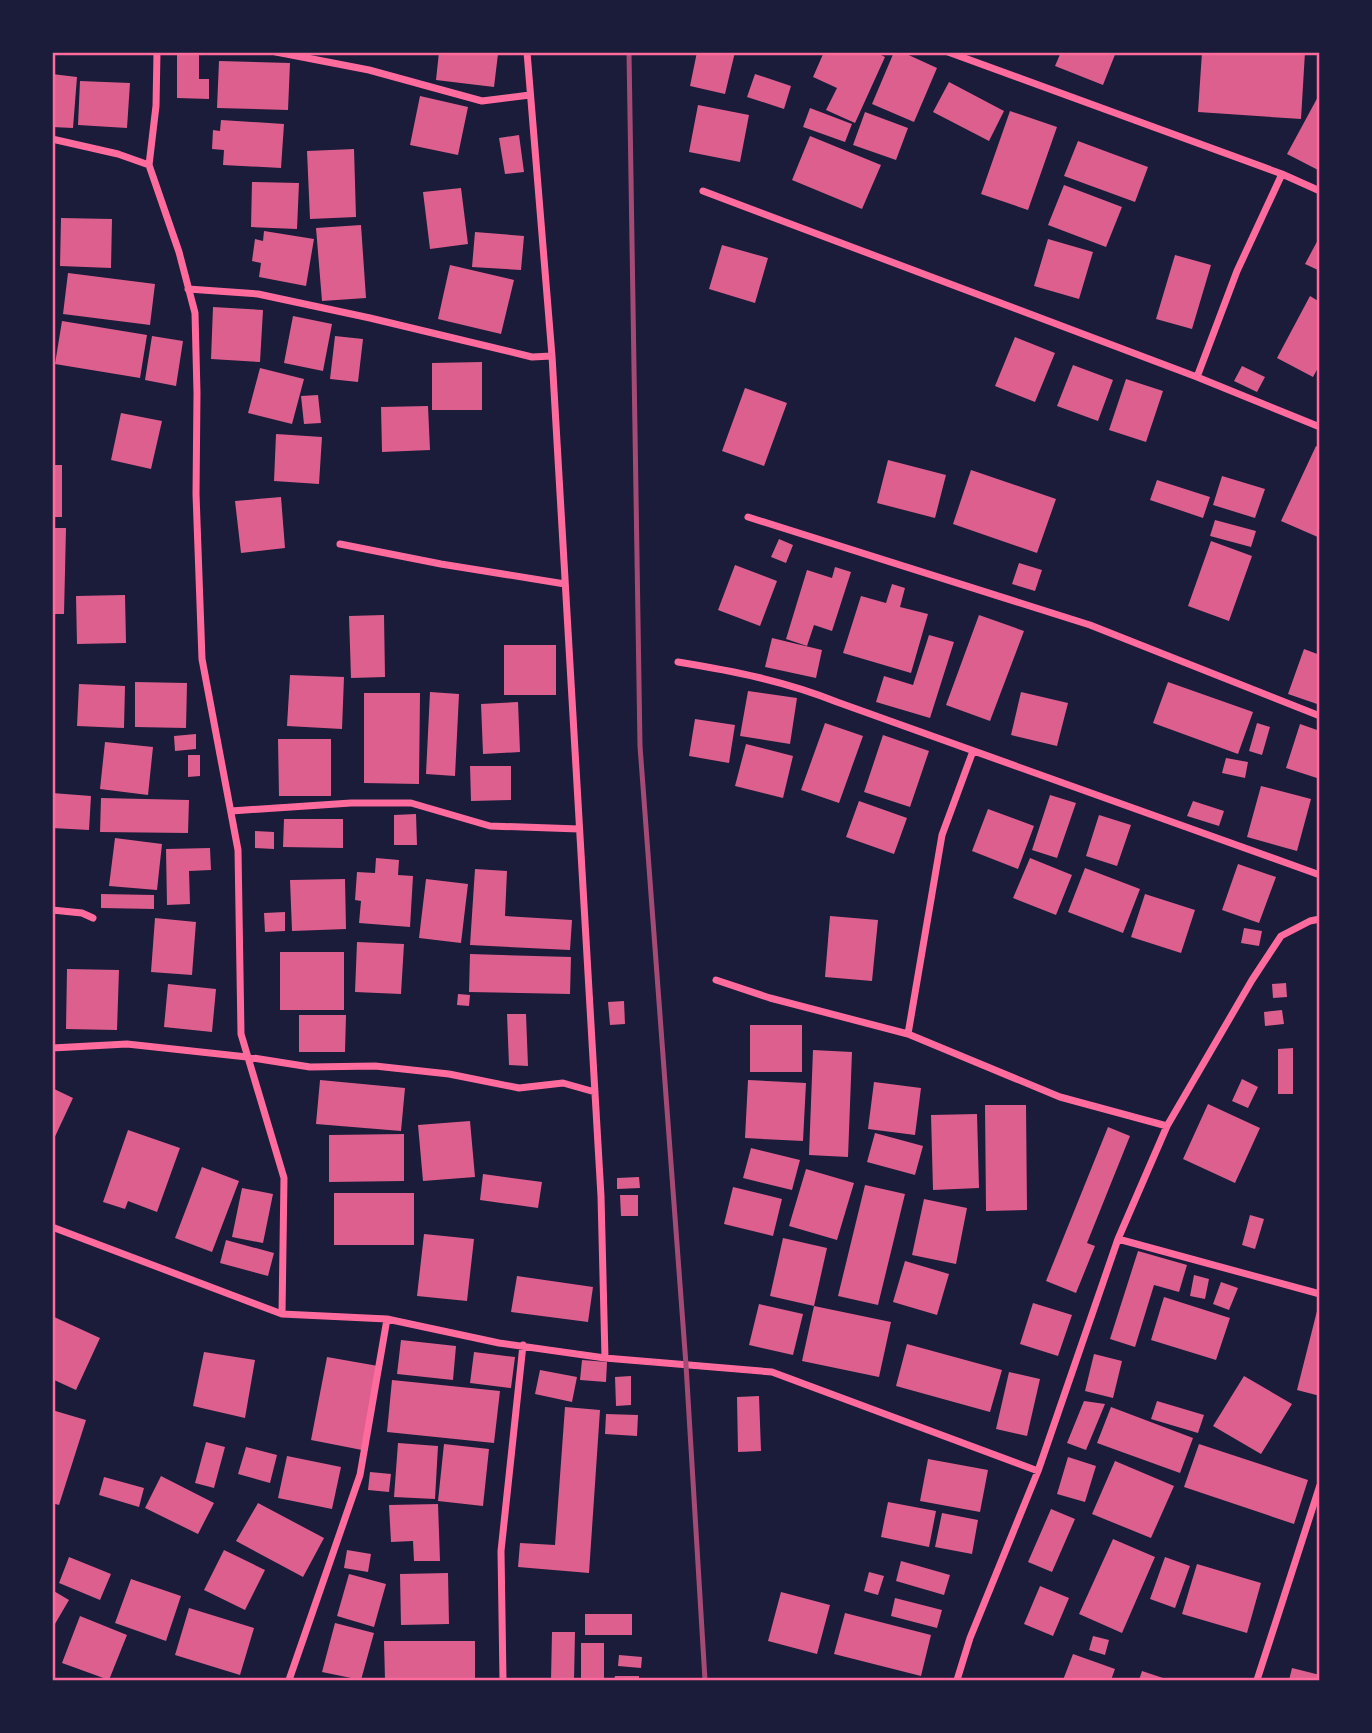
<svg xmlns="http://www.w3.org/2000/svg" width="1372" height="1733" font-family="'DM Sans',sans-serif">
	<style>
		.building { fill: #dd5f8e }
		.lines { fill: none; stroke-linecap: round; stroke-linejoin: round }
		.minor { stroke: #ff6b9d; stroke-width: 7 }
		.rail { stroke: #a44b75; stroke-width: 5 }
		.neatline { fill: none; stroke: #ff6b9d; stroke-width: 2.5 }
	</style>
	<rect width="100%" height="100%" fill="#1b1b3a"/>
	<path class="building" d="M177,52H199V79H209V99L177,98Z
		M439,52L498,54L494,87L436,80Z
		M697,52H735L725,94L690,86Z
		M824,52H875L885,57L855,123L826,110L837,88L813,77Z
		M894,52H902L937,68L914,122L872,104Z
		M1061,52H1116L1103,85L1055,66Z
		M1202,52H1305L1301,119L1198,112Z
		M219,61L290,63L288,110L217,108Z
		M52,74L77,77L73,128L52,127Z
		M755,74L791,86L784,109L747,97Z
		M80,81L130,83L127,128L78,125Z
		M949,82L1004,111L989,141L933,112Z
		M1320,93V171L1287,154Z
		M420,96L468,107L458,155L410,145Z
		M698,105L749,115L740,162L689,152Z
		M810,108L852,124L845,142L803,127Z
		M1010,111L1057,127L1028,210L981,194Z
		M865,112L908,128L896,160L853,145Z
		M221,120L284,124L281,168L223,165L224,150L212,149L213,130L220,131Z
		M519,135L524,172L505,174L499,138Z
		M810,136L881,165L862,209L792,180Z
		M1078,141L1148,167L1135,202L1064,176Z
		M354,149L356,217L310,219L307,151Z
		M252,182L299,183L297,229L251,227Z
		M1064,185L1122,207L1106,247L1048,225Z
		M461,188L468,244L430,249L423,192Z
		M61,218L112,219L111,268L60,266Z
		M361,225L366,298L322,301L316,228Z
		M264,231L314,239L306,286L259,277L261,263L252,261L255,239L263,241Z
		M475,232L524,236L521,270L472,267Z
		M1320,236V271L1305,264Z
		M1048,239L1093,252L1079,299L1034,286Z
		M722,245L768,258L755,303L709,289Z
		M1175,255L1211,265L1192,329L1156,319Z
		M450,265L514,280L501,334L438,319Z
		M68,273L155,284L150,325L63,314Z
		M1310,296L1320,302V364L1313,377L1277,358Z
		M213,307L263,310L260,362L211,359Z
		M293,316L332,324L323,371L284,363Z
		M62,321L147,335L140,378L55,364Z
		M152,336L183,341L176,386L145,380Z
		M335,336L363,339L358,382L330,379Z
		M1015,337L1055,353L1035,402L995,386Z
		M482,362V410H432V363Z
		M1073,365L1113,380L1098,421L1057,406Z
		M1242,366L1265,377L1257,392L1234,381Z
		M260,368L304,379L292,424L248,413Z
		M1126,379L1163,391L1146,442L1109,430Z
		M745,388L787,403L764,466L722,451Z
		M318,395L321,423L304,424L301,396Z
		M428,406L430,450L382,452L381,407Z
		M121,413L162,421L151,469L111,460Z
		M276,434L322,437L319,484L274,481Z
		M1316,446L1320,447V538L1281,521Z
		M888,460L946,475L935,518L877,503Z
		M52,465H62V517H52Z
		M971,470L1056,499L1037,553L953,524Z
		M1222,476L1265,489L1255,518L1213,505Z
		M1157,480L1210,497L1203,518L1150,500Z
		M281,497L285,548L241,553L235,501Z
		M1215,520L1256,531L1251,547L1210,536Z
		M52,528H66L64,614H52Z
		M779,539L793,545L786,563L771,557Z
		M1211,541L1252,556L1229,621L1188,606Z
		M1019,563L1042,570L1035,591L1012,584Z
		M735,565L777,581L760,626L718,610Z
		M835,567L851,572L832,631L814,625L807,646L786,639L807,570L832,578Z
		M892,584L905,588L900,607L928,614L911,673L843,653L861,596L886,603Z
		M125,595L126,643L77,644L76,596Z
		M384,615L385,677L351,678L349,616Z
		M979,615L1024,631L990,721L946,705Z
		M929,635L954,642L930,718L876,702L884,676L913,685Z
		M772,638L822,650L816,678L765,667Z
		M504,645H556V695H504Z
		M1304,649L1320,655V705L1288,694Z
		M290,675L344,677L342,729L287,726Z
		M135,682L187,683L186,728L135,727Z
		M1168,682L1253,712L1238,754L1153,723Z
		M79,684L125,686L124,728L77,726Z
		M748,691L797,698L790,744L740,736Z
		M430,692L459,694L455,776L426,774Z
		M1021,692L1068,703L1057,746L1011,735Z
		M364,693H420L419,784L364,783Z
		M518,702L520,752L483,754L481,704Z
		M695,719L735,725L729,763L689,756Z
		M825,723L863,736L839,803L801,790Z
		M1257,723L1270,727L1262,755L1249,751Z
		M1300,724L1320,731V779L1286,768Z
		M196,734V749L175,751L174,736Z
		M883,735L929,751L910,807L864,792Z
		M278,739H331V796H279Z
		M105,742L153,747L148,795L100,789Z
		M746,744L793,756L783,798L735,786Z
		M188,755H200V776L188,777Z
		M1226,758L1248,762L1245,778L1222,773Z
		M470,766H511V800L471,801Z
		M1261,786L1311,799L1297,851L1247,837Z
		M52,793L91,796L89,830L52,828Z
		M1050,795L1076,803L1057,858L1032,850Z
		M101,798L189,800L188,833L100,832Z
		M859,801L907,818L894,854L846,837Z
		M1193,801L1224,811L1219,826L1187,816Z
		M988,809L1034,826L1018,869L972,851Z
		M416,814L417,845H394V815Z
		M1099,815L1131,825L1117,866L1086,856Z
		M284,819H343V848L283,847Z
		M255,831L274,832V849L255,848Z
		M115,838L162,844L157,890L109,886Z
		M210,848L211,870L189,871L190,904L167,905L166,849Z
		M376,858L399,860L398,875L413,876L410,927L359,923L361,901L355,900L357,872L375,873Z
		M1030,858L1072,875L1056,915L1013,898Z
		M1238,864L1276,877L1259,923L1222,910Z
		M1085,868L1140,889L1123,933L1068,912Z
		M475,869L507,871L505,916L572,920L570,950L470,945Z
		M345,879L346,929L292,931L290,880Z
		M426,879L468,884L461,943L419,938Z
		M101,894L154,895V909L101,908Z
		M1145,894L1195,910L1181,953L1131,937Z
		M285,912V931L265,932L264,913Z
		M830,916L878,920L872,981L825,977Z
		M155,918L196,922L192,975L151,972Z
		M1244,928L1262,931L1259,946L1241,943Z
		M357,942L404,944L401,994L355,992Z
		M280,952H344V1010H280Z
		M470,954L571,957L570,994L469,992Z
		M67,969L119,970L117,1030L66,1029Z
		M1286,983L1287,997L1273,998L1272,984Z
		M168,984L216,989L212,1032L164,1027Z
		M458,994L470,995L469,1006L457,1005Z
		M624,1001L625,1024L610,1025L608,1002Z
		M1282,1010L1284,1024L1265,1026L1264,1012Z
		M507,1014H526L528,1066L509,1065Z
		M299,1015H346L345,1052H299Z
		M750,1025H802V1072H750Z
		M1293,1048V1094H1278V1049Z
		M813,1050L852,1052L848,1157L809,1155Z
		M1242,1079L1258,1087L1248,1108L1232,1101Z
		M320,1080L405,1088L401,1131L316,1124Z
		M748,1080L806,1083L803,1141L745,1138Z
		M874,1082L921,1088L915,1135L868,1129Z
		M52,1088L73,1098L52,1143Z
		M1208,1104L1260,1128L1235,1183L1183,1159Z
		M985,1105H1026L1027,1210L986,1211Z
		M977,1114L979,1188L933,1190L931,1115Z
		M470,1121L475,1177L423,1181L418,1125Z
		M1108,1127L1130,1136L1087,1243L1095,1246L1076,1293L1046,1281Z
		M128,1130L180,1148L157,1212L128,1201L125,1209L103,1202Z
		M875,1133L923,1146L915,1175L867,1162Z
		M404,1134V1181L329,1182V1135Z
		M751,1148L800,1160L792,1190L743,1178Z
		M202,1167L239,1181L212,1252L175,1238Z
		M806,1169L854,1183L837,1240L789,1226Z
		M483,1174L542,1182L538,1208L480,1200Z
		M639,1177L640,1188L617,1189V1178Z
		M865,1185L905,1194L878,1305L838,1296Z
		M733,1187L782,1199L773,1236L724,1224Z
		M242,1188L273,1194L263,1243L232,1237Z
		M334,1193H414V1245H334Z
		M620,1195H638V1216H621Z
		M924,1199L967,1208L956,1264L912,1255Z
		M1250,1215L1264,1219L1255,1249L1242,1245Z
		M424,1234L474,1239L467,1301L417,1296Z
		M783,1238L827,1248L814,1306L770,1296Z
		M226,1240L274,1253L268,1276L220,1263Z
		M1138,1251L1187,1265L1179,1292L1154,1285L1135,1347L1110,1339Z
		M905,1261L949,1274L937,1315L893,1302Z
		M1194,1275L1209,1279L1205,1299L1190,1296Z
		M517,1276L593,1287L588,1322L511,1312Z
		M1221,1282L1238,1288L1229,1310L1213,1304Z
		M1164,1297L1230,1318L1216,1360L1151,1340Z
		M1033,1303L1072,1315L1058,1356L1020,1344Z
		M759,1304L803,1314L793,1355L749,1345Z
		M814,1306L891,1322L879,1377L802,1361Z
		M1317,1311H1320V1396L1297,1390Z
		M52,1316L100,1338L76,1390L52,1379Z
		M401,1340L456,1346L453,1380L397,1374Z
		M907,1344L1002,1370L990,1412L896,1386Z
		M204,1352L255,1360L245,1418L193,1406Z
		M474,1352L515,1357L511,1388L470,1383Z
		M1094,1354L1122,1361L1113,1398L1085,1391Z
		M327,1357L378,1366L362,1450L311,1440Z
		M582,1360L607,1362L606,1382L580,1380Z
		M540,1370L577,1377L572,1402L535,1394Z
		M1009,1372L1040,1379L1027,1436L996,1429Z
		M631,1376V1405L616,1406L615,1377Z
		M1244,1376L1292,1404L1261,1454L1213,1426Z
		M392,1380L500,1391L494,1443L387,1432Z
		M759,1396L761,1451L738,1452L737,1397Z
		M1084,1401L1105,1404L1086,1450L1067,1443Z
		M1157,1401L1204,1415L1198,1433L1151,1419Z
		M565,1407L600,1410L589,1573L518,1567L520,1543L555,1545Z
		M1111,1407L1193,1438L1180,1473L1097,1443Z
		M52,1410L86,1420L59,1505L52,1503Z
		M606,1414L638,1415L637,1436L605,1434Z
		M206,1442L225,1447L214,1488L195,1483Z
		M398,1443L438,1446L435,1499L394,1497Z
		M444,1444L489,1449L483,1506L438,1501Z
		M1199,1444L1308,1480L1294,1524L1184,1487Z
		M246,1447L277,1455L270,1483L238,1474Z
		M287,1456L341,1467L332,1509L278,1498Z
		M1068,1457L1096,1466L1085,1502L1057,1494Z
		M928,1459L988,1470L980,1512L920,1501Z
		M1115,1461L1174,1486L1151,1538L1092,1514Z
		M370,1472L391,1474L389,1492L368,1490Z
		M161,1476L214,1503L198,1534L145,1508Z
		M104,1477L144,1488L139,1507L99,1495Z
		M888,1502L936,1511L929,1547L881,1537Z
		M258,1503L324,1538L303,1577L236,1541Z
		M438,1504L440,1561H414L413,1541L391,1542L389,1505Z
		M1051,1509L1075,1519L1052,1572L1028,1562Z
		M942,1513L978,1520L972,1554L935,1547Z
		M1113,1539L1155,1557L1122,1633L1079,1614Z
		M224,1550L265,1570L245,1610L204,1590Z
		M347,1550L371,1554L368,1572L344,1568Z
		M69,1557L111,1574L100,1600L59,1583Z
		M1165,1557L1190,1566L1175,1608L1150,1599Z
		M901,1561L950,1575L944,1595L896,1581Z
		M1197,1564L1261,1583L1247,1633L1182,1614Z
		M869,1572L884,1576L878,1595L864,1591Z
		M448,1573L449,1624L401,1625L400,1574Z
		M349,1574L386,1584L374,1627L337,1616Z
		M131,1579L181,1596L166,1641L115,1623Z
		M1040,1586L1069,1598L1053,1636L1024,1624Z
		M52,1590L69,1600L52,1629Z
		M781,1592L830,1605L817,1654L768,1641Z
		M895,1598L942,1610L937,1628L891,1616Z
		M189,1608L254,1628L240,1675L175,1655Z
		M845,1613L931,1635L921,1676L834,1654Z
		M585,1614H632V1635H585Z
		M80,1616L127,1635L109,1680L62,1663Z
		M335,1623L374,1633L361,1680L322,1672Z
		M552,1632H575L574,1680H551Z
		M1093,1636L1109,1640L1105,1655L1089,1650Z
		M384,1641H475V1680H385Z
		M581,1643H604V1680H581Z
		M1073,1654L1115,1669L1111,1680H1063Z
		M619,1655L642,1657L641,1668L618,1666Z
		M1292,1668L1320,1675V1680H1289Z
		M1142,1671L1169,1680H1139Z
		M615,1676H639V1680H614Z"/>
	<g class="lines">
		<path class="minor" d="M157,52L156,106L149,165L179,252L195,313L197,393L196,494L202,659L238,850L241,1034L284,1178L282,1314
			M276,52L369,70L482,101L530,95
			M527,52L552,356L601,1196L605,1358
			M948,52L1282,174L1320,191
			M52,139L118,154L149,165
			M703,191L1197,377L1320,427
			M188,289L258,294L370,318L532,357L552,356
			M1197,377L1237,271L1282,174
			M748,517L1090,625L1320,716
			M340,544L441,564L565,584
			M678,662C733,671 785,681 837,702L1320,875
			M231,811L351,803H411L490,826L579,829
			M52,910L82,913L93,918
			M716,980L770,998L908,1034L1060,1097L1167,1126
			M908,1034L942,835L973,751
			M52,1048L127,1044L247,1057L310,1067L375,1066L449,1074L519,1088L563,1083L595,1092
			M52,1227L282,1314L387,1319L499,1343L605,1358L772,1372L1038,1471
			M1118,1239L1320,1294
			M289,1680L360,1475L387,1319
			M503,1680L501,1551L523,1345
			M957,1680L970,1638L1038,1471L1118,1239L1167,1126L1252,980L1281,936L1310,921L1320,919
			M1257,1680L1320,1485"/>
		<path class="rail" d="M629,52L640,746L686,1365L705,1680"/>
	</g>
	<rect width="1372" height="1733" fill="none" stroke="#1b1b3a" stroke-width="108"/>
	<rect x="54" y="54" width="1264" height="1625" class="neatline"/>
</svg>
